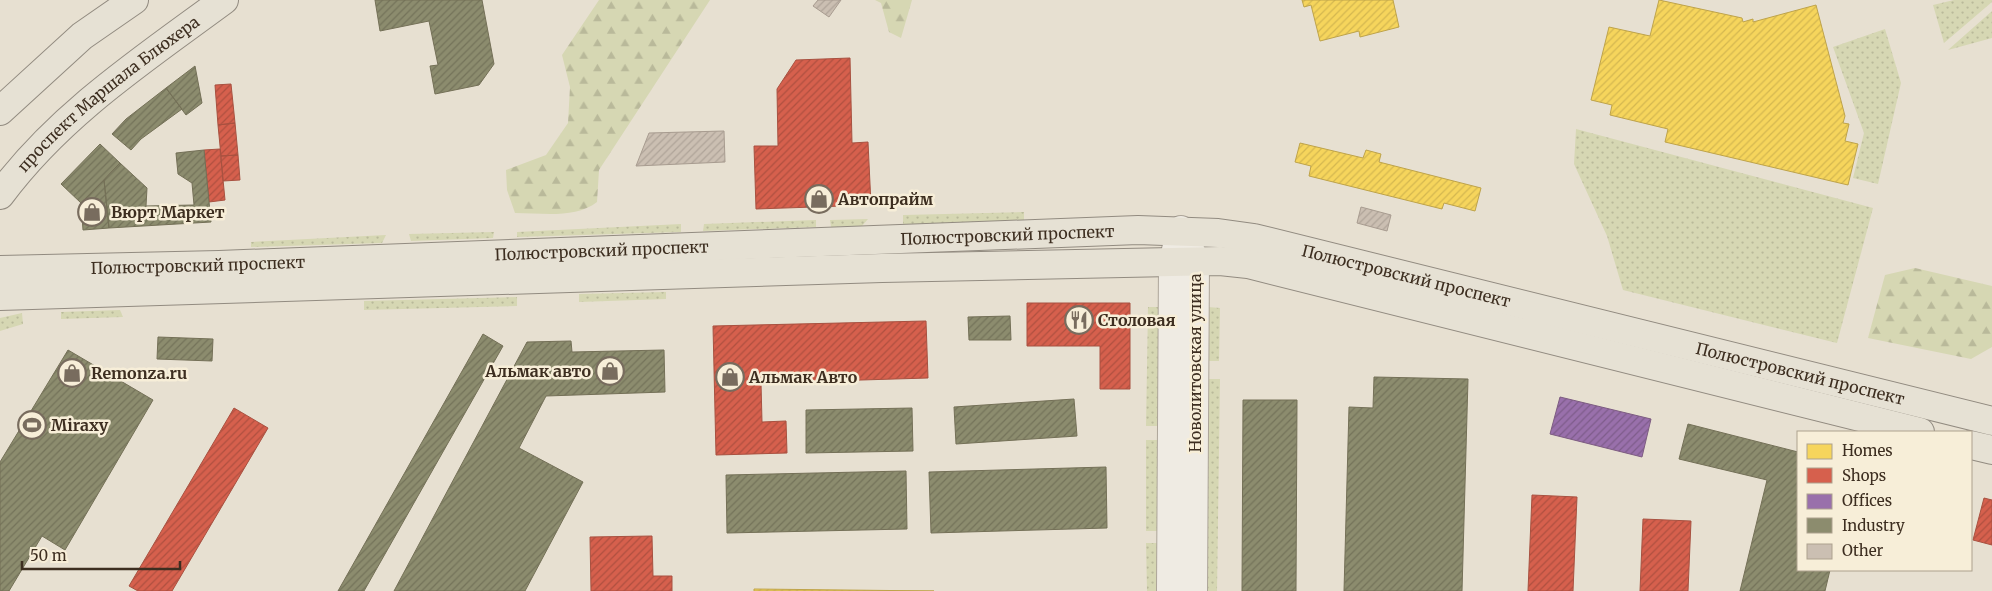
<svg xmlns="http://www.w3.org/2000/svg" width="1992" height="591" font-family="Merriweather,serif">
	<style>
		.grass { fill: url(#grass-dots) }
		.forest { fill: url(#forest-firs) }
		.homes { fill: url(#homes-hatch); stroke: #bea34a }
		.shops { fill: url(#shops-hatch); stroke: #a85140 }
		.offices { fill: url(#offices-hatch); stroke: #7d5c81 }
		.industry { fill: url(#industry-hatch); stroke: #747057 }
		.building { fill: url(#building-hatch); stroke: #a89c90 }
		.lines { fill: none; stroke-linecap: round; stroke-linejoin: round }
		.minor-casing { stroke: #ada599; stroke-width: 30 }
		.major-casing { stroke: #928b80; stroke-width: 30 }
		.minor { stroke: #efebe3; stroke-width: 28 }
		.major { stroke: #e6e1d4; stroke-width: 28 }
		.labels { text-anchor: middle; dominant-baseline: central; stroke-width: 5; stroke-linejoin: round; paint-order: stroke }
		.street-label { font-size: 16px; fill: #3d2e20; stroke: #f7eed8 }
		.poi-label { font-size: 16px; font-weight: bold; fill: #3d2e20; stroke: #f7eed8; text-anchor: start }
	</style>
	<defs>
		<pattern id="grass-dots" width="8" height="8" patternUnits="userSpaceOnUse" patternTransform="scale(1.25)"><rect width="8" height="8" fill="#d6d7b3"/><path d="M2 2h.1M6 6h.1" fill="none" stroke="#b9b99a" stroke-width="1.8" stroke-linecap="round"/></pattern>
		<pattern id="forest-firs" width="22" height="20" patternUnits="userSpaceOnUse" patternTransform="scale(1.25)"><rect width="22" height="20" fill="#d6d7b3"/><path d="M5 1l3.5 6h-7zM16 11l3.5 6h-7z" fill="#b9b99a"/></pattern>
		<pattern id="homes-hatch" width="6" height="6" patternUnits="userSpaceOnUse" patternTransform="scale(1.25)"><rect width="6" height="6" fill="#f6d55c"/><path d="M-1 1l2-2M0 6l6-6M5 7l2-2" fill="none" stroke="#d4b750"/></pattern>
		<pattern id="shops-hatch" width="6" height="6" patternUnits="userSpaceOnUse" patternTransform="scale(1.25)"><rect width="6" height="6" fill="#d6604d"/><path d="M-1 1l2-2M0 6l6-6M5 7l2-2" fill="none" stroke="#af5040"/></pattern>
		<pattern id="offices-hatch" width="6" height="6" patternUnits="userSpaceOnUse" patternTransform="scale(1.25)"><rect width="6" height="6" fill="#9970ab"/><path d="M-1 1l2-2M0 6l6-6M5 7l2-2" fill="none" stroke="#7e5c8b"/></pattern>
		<pattern id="industry-hatch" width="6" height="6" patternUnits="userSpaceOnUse" patternTransform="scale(1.25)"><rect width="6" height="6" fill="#8c8c6e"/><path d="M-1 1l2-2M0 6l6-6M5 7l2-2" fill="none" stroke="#74735a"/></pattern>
		<pattern id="building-hatch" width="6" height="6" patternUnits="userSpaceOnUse" patternTransform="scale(1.25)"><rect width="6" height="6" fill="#cbbfb2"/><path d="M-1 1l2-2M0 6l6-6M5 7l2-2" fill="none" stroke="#afa499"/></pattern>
	</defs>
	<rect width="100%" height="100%" fill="#e7e0d1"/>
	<path class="grass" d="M1954,0H1992V2L1944,43L1933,5Z
		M1992,11V38L1948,50Z
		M1885,29L1901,83L1878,184L1853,178L1864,133L1833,47Z
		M1576,129L1873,208L1837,343L1623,290L1607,236L1574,164Z
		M1024,212V221L903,225V215Z
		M868,219L862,226L831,227L830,220Z
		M816,220V227L703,231L704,224Z
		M681,224V232L517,237V232Z
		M494,232L493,238L411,241L409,234Z
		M386,235L382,243L251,247V242Z
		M666,292V299L579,302V294Z
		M517,297V306L364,310V301Z
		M1148,307H1163L1162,426H1146Z
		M1208,307L1220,308L1219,361H1207Z
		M120,310L123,317L61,319V312Z
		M22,313L23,324L0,331V318Z
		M1207,379H1220L1217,591H1204Z
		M1146,440H1162V531H1146Z
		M1146,543H1161L1160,591H1147Z"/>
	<path class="forest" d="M599,0H710L599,170L597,202C575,219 542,213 515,213L507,190L506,170L546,155L568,123L570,87L562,55Z
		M875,0H912L901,38L889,32L881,3Z
		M1915,268L1992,286V347L1971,359L1868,338L1885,275Z"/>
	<path class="homes" d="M1302,0H1393L1399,27L1360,37L1359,31L1320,41L1311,5L1304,7Z
		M1659,0L1742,18L1743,22L1753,19V22L1816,5L1845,116L1843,123L1849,124L1845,141L1858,144L1848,185L1665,142L1668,129L1610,115L1612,105L1591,100L1609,27L1650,36Z
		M1300,143L1363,158L1366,150L1381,154L1379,162L1481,188L1475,211L1444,203L1442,209L1309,176L1311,166L1295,162Z
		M754,589L934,591H754Z"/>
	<path class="shops" d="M850,58L852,143L868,142L871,205L756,209L754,146H778L777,89L796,60Z
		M231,84L235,123L218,125L215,85Z
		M235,123L238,155L221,156L218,125Z
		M220,149L225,200L209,202L204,150Z
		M238,155L240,180L223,181L221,156Z
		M1027,303H1130V389H1100V346H1027Z
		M926,321L928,378L761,383L762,422L786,421L787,453L716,455L713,326Z
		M234,408L268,428L172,591H138L129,586Z
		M1532,495L1577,497L1573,591H1528Z
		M1984,498L1992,500V545L1973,540Z
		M1643,519L1691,521L1688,591H1640Z
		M652,536L653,576H672V591H591L590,537Z"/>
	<path class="offices" d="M1560,397L1651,419L1642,457L1550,434Z"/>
	<path class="industry" d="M375,0H482L494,64L479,85L435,94L430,66L438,65L429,21L380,31Z
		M195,66L202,103L186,115L166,88Z
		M166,88L182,109L141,139L131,150L112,134L126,119Z
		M100,144L120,163L81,203L61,184Z
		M204,150L211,222L109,228L104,180L120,163L147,188L146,206L194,205L192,183L178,174L176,153Z
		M104,180L109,228L83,230L81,203Z
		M1010,316L1011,340H969L968,317Z
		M483,334L503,346L364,591H338Z
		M158,337L213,339L212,361L157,359Z
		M571,341L572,352L664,350L665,392L546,396L519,448L583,482L525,591H394L527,342Z
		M68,350L153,400L65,550L42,536L9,591H0V462Z
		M1374,377L1468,379L1462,591H1344L1349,407L1373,408Z
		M1074,399L1077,436L956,444L954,407Z
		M1243,400H1297L1296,591H1242Z
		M912,408L913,451L806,453V410Z
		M1688,424L1798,452V570H1830L1825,591H1740L1767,480L1679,459Z
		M1106,467L1107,528L931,533L929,472Z
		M906,471L907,529L727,533L726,475Z"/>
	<path class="building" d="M818,0H841L829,17L813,6Z
		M724,131L725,162L636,166L649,133Z
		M1361,207L1391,215L1387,231L1357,223Z"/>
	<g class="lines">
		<defs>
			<path id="minor" d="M1181,230L1195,261L1193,591
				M1171,591L1173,262L1179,238"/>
			<g id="major">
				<path d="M0,111L82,36L134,0"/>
				<path id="s1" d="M0,195C60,114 144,59 224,0"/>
				<path id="s2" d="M0,270L219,265L1138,230L1218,233L1254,238L1992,421"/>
				<path d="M0,296L882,268L1220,261L1248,264L1920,432"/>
				<path d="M1971,445L1992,450"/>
			</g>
		</defs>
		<use href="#minor" class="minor-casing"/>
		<use href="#major" class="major-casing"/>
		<use href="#minor" class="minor"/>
		<use href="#major" class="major"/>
	</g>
	<defs>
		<symbol id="shop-ring" viewBox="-11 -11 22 22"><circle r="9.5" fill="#f7eed8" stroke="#786c5e" stroke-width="1.5"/><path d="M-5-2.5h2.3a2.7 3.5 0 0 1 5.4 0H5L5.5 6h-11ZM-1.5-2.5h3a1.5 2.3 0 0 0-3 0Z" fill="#786c5e"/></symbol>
		<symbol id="restaurant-ring" viewBox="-11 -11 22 22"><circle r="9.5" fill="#f7eed8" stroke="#786c5e" stroke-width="1.5"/><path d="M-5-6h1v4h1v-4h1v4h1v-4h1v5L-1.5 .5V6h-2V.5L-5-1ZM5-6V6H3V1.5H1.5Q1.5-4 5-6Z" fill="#786c5e"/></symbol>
		<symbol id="stadium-ring" viewBox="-11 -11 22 22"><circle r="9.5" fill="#f7eed8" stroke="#786c5e" stroke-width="1.5"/><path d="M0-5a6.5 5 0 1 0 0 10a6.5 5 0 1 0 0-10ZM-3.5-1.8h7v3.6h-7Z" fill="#786c5e"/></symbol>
	</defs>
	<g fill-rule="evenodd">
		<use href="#shop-ring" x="803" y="183" width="32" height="32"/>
		<use href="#shop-ring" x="76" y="196" width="32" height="32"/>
		<use href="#restaurant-ring" x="1063" y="304" width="32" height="32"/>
		<use href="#shop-ring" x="594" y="355" width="32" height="32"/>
		<use href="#shop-ring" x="56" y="357" width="32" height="32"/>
		<use href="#shop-ring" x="714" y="361" width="32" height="32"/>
		<use href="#stadium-ring" x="16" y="409" width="32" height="32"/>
	</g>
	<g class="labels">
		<g class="street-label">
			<text stroke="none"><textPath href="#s1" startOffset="149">проспект Маршала Блюхера</textPath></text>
			<text stroke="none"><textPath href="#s2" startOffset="1008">Полюстровский проспект</textPath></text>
			<text stroke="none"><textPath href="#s2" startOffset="602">Полюстровский проспект</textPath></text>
			<text stroke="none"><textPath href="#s2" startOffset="198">Полюстровский проспект</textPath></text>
			<text stroke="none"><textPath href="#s2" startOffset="1412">Полюстровский проспект</textPath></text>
			<text transform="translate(1195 363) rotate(-90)">Новолитовская улица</text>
			<text stroke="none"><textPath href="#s2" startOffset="1818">Полюстровский проспект</textPath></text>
		</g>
		<g class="poi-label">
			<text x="838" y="199">Автопрайм</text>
			<text x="111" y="212">Вюрт Маркет</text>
			<text x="1098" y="320">Столовая</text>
			<text x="591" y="371" text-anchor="end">Альмак авто</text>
			<text x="91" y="373">Remonza.ru</text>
			<text x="749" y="377">Альмак Авто</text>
			<text x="51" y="425">Miraxy</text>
		</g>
	</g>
	<rect x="1797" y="431" width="175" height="140" fill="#f7eed8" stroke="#ada18e"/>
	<rect x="1807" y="444" width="25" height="15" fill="#f6d55c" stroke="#ada18e"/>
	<text x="1842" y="456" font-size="15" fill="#3d2e20">Homes</text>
	<rect x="1807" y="468" width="25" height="15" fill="#d6604d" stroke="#ada18e"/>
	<text x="1842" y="481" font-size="15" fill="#3d2e20">Shops</text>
	<rect x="1807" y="494" width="25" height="15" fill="#9970ab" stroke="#ada18e"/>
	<text x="1842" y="506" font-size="15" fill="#3d2e20">Offices</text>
	<rect x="1807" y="518" width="25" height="15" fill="#8c8c6e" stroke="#ada18e"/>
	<text x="1842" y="531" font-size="15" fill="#3d2e20">Industry</text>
	<rect x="1807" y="544" width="25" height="15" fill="#cbbfb2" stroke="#ada18e"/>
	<text x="1842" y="556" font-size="15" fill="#3d2e20">Other</text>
	<path d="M22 561v8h158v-8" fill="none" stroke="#3d2e20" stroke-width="2.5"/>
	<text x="30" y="561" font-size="15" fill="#3d2e20" stroke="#f7eed8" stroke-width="4" paint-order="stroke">50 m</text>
</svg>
